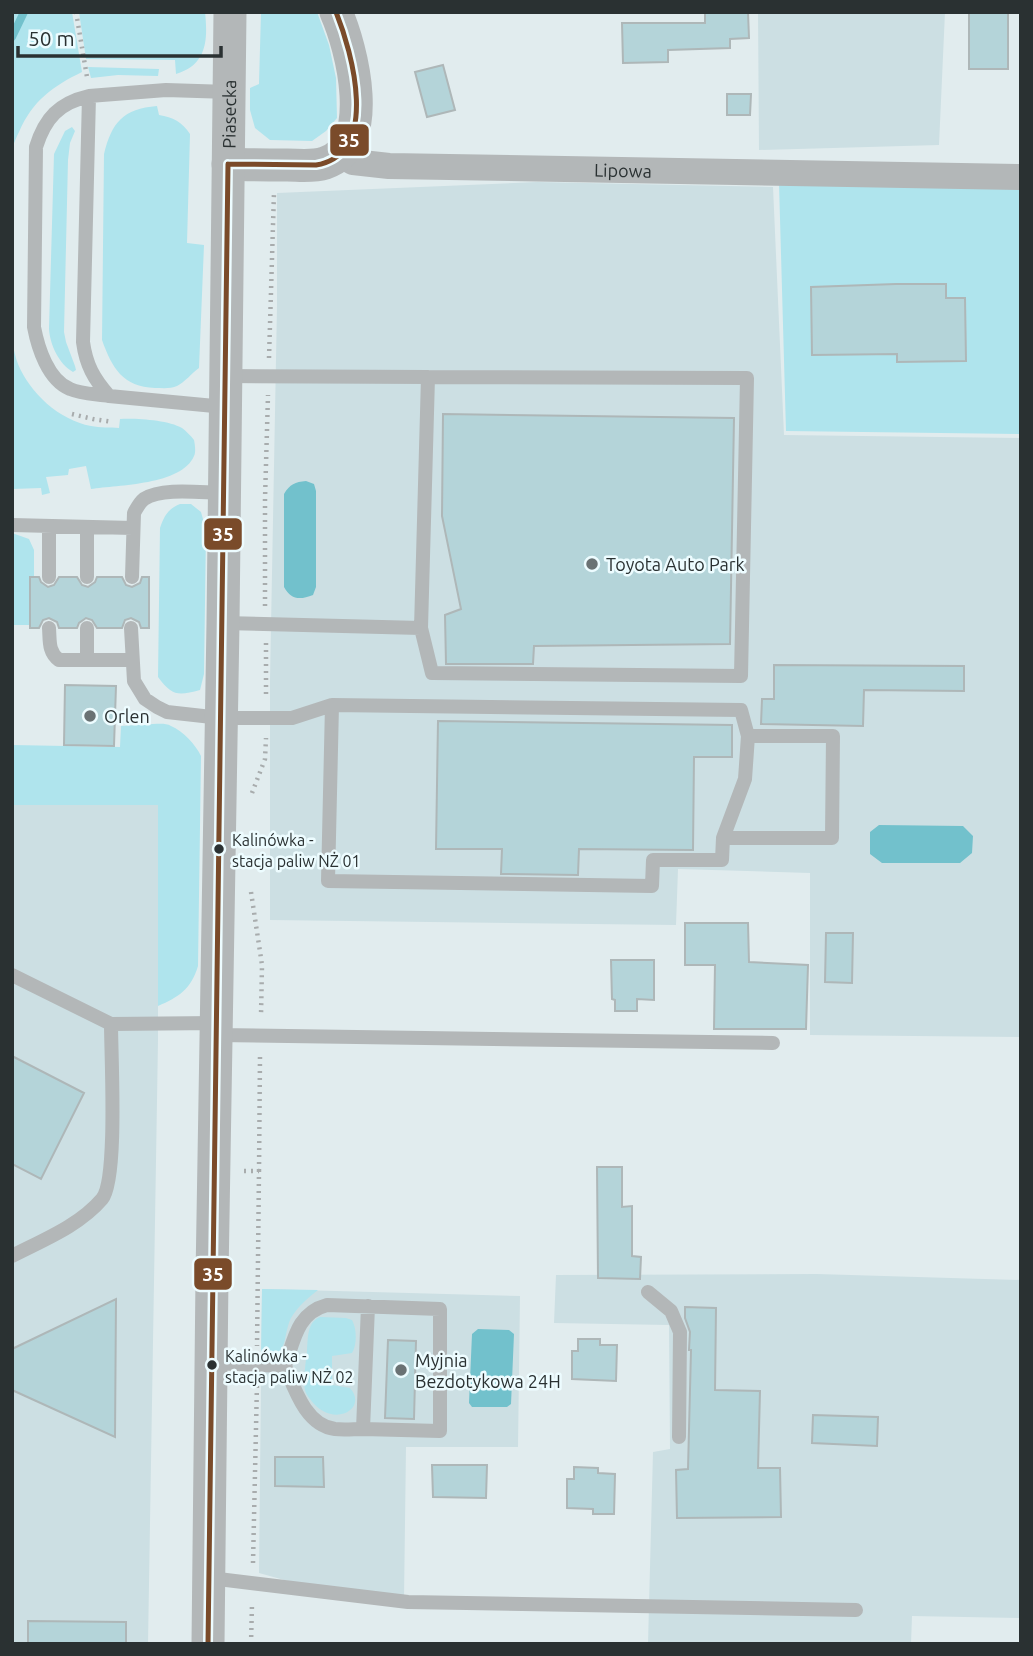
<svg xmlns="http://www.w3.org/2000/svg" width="1033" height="1656" font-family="Ubuntu,sans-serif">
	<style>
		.built { fill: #ccdfe3 }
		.green { fill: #afe4ed }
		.water { fill: #72c1cc }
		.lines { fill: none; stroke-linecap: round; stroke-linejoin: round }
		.stream { stroke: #72c1cc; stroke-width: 8 }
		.building { fill: #b4d4d9; stroke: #aeb7b8; stroke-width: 2 }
		.path { stroke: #a8acad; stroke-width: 4.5; stroke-dasharray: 2 5; stroke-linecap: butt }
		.service { stroke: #b3b7b8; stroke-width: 14 }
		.minor { stroke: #b3b7b8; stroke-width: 26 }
		.tertiary { stroke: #b3b7b8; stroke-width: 33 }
		.bus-1-casing { stroke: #edfcff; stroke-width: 10 }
		.bus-1 { stroke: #7a4b2a; stroke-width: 5 }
		.poi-dot { fill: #6a7274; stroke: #edfcff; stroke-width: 2.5 }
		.bus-dot { fill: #2a3132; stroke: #edfcff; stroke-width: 2.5 }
		.labels { text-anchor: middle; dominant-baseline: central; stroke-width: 5; stroke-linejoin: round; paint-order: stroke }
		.bus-label { font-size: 16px; fill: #2a3132; stroke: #edfcff; text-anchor: start }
		.street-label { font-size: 18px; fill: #2a3132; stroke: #edfcff }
		.poi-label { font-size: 18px; fill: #2a3132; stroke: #edfcff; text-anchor: start }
		.line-badge { stroke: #edfcff; stroke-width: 2.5 }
		.badge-label { font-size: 19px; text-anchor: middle; font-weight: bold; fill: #fff }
	</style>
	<rect width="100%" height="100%" fill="#e1ecee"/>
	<path class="built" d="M758,12H945L939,145L759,150Z
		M537,182L773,187L784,435L1021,438V1037L810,1035V873L678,869L676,925L270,920V680L277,306V193Z
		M12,805H158V1040L148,1644H12Z
		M817,1274L1021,1280V1618L912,1616L911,1644H648L653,1452L670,1449L669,1325L554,1323L556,1275Z
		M262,1289L520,1296L518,1447H406L404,1599L342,1596L259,1573Z"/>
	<path class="green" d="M12,12H72L82,72C53,86 32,101 19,132C17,136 14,142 13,147C10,162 12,187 12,203Z
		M79,12H205C208,40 207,65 176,74L175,60L86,59Z
		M261,12H317L329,45L336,78L337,118L326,131L312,141L270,140L255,128L250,110V88L259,84Z
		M88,67L159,69L158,76L118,75L91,78Z
		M157,106L159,115C173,117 182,122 190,134L187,243L204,245L199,368C192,373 185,382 177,386C171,389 162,388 155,388C123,387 112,368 102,340L104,154C112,122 123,109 157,106Z
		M72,127L75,131L70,143L68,160L64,332L66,342L75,366L76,370L73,372C59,364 50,345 49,329L54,154L65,131Z
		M779,183L1021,185V434L786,431Z
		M12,342C14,349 15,357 18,364C30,393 59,420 91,426C100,428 110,427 119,428L120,419C136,418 168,420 182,428C186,431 191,436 194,440C195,445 196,452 194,456C182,485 118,485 91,489L86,466L69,469L68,475L46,477L50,493L42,495L41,488L12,489Z
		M180,504H191L201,512L206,530L204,674L200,690C178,696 172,696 158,677L160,528C164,516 168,509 180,504Z
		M12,533L29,539L34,550V625H12Z
		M153,724C159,724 166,723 171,726C183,731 196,745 201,756L198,966C191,989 179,997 158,1006V805H12V745L120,747L121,726Z
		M262,1289L318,1290C308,1298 298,1306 291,1318C282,1336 290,1358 261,1357Z
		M320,1317L346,1318L352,1320C357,1329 357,1345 352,1353L332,1356V1385L350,1388C369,1409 332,1430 310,1399C309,1398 305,1392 305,1390C303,1380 306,1361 307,1351C308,1338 307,1322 320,1317Z"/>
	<path class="water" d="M306,481L314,484L316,491V587L313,595C300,600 291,600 284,587V494C290,484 295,482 306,481Z
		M879,825L963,826L973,836L972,853L960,863H882L870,854V832Z
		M478,1329L509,1330L514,1334L511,1404L507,1407H472L469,1403L472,1334Z"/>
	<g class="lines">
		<path class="stream" d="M12,37L24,12"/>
	</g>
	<path class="building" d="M705,12H748L749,38L730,39V48L668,50V62L623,63L622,23H705Z
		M969,12H1008V69H969Z
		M443,65L455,110L427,117L415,72Z
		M727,94H751L750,115H727Z
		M896,284H946V298H965L966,361L897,362V354L812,355L811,287Z
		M443,414L734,418L730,644L534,646L533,664H446L445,615L461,609L442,516Z
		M30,577H39L41,582L48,587L54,585L59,577H77L82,585L88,587L95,582L97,577H122L126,585L132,587L140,583L142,577H149V628H141L139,622L131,618L125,620L122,628H97L92,620L86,618L79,623L77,628H59L57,622L49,618L43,620L39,628H30Z
		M774,665L964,666V691L864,690L863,726L761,724L762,699H774Z
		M65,685L116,686L114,746L64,745Z
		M438,721L732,725V757H694L693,850L579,849L578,875L501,874L502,849H436Z
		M685,923H748L749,962L808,965L806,1029H714L715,965H685Z
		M826,933H853L852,983L825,982Z
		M611,960H654V1000L637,999V1011H615V1000L612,999Z
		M12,1056L84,1093L41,1179L12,1164Z
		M597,1167H622V1207L632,1206V1256L641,1257L640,1279L598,1278Z
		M116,1299L115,1437L12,1390V1349Z
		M685,1307L716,1308L715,1390L760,1391L758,1468H780L781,1517L677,1518L676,1470L688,1469L691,1350H689L690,1332L685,1318Z
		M578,1339H600V1345H617L616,1381L572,1379V1351H578Z
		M388,1340L416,1341L414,1419L385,1418Z
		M813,1415L878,1417L877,1446L812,1443Z
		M275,1457H323L324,1487L275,1486Z
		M432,1465H487L486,1498L433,1497Z
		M574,1467L598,1468V1473L615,1474L614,1514H593V1509L567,1508V1479H574Z
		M28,1621L126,1622V1644H28Z"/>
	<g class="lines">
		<path class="path" d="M76,12L87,77
			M269,358L274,192
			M72,414L93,419L113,422
			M265,606V499L268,395
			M266,643V697
			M252,793L265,759L266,738
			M251,892L262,965L261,1016
			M244,1171H259L257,1346
			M259,1171L260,1056
			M253,1563L257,1383
			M251,1644L252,1604"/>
		<path class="service" d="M89,96C59,103 45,118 36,147L34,327C38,348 48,380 70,389C81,394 97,394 109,396
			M226,376L428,377
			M428,377L747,378L741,676L432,673L421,628Z
			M225,407L109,396C94,379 86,365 83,342L89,96L166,90L229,92
			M12,525L133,528
			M49,526V577
			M87,527V577
			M132,577L134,513C137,508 139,503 144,499C163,487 202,493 225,493
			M223,623L421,628
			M49,628C50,640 48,652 59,660H132
			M131,628L134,681L145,699L157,707L167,712L221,718H292L332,705
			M87,660V628
			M723,838L745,779L748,736L741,710L332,705L328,881L652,886L653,860H722L723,838H832L833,736H748
			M12,975L111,1024L216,1023
			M217,1035L773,1043
			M12,1256C43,1240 79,1226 102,1199C118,1180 111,1056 111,1024
			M648,1292L671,1311L680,1332L679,1437
			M211,1363L285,1366C294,1340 297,1313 327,1305L440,1309V1431L363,1429
			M285,1366C295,1390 306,1425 335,1429C344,1430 354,1429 363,1429L368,1306
			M210,1578L408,1602L856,1610"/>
		<path class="minor" id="s1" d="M340,155L353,162L389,166L1021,177"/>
		<g class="tertiary">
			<path d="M228,164C248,165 268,165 287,165C299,165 313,167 325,163C377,146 352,48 336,12"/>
			<path id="s2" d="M208,1644L212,1277L223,623L230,12"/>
		</g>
		<defs>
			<path id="bus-1" d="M228,164L316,165C381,154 352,52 336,12
				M208,1644L228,164"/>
		</defs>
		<use href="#bus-1" class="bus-1-casing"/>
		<use href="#bus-1" class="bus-1"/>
	</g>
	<g class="poi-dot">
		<circle cx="592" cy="564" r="7"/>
		<circle cx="90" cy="716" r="7"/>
		<circle cx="401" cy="1370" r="7"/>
	</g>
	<g class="bus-dot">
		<circle cx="219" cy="849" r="6"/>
		<circle cx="212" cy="1365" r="6"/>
	</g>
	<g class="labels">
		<g class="bus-label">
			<text x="232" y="840">Kalinówka -<tspan x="232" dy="21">stacja paliw NŻ 01</tspan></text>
			<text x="225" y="1356">Kalinówka -<tspan x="225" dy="21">stacja paliw NŻ 02</tspan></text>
		</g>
		<g class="street-label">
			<text stroke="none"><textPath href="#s2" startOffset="1530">Piasecka</textPath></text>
			<text stroke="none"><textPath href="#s1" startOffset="285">Lipowa</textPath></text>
		</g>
		<g class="poi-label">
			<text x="606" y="564">Toyota Auto Park</text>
			<text x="104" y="716">Orlen</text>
			<text x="415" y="1360">Myjnia<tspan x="415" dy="21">Bezdotykowa 24H</tspan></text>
		</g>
	</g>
	<g class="line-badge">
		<rect x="329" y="123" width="41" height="34" rx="7" fill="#7a4b2a"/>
		<rect x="203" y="517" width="40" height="34" rx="7" fill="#7a4b2a"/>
		<rect x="193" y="1257" width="40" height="34" rx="7" fill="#7a4b2a"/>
	</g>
	<g class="badge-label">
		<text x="349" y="147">35</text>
		<text x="223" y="541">35</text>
		<text x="213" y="1281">35</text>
	</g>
	<rect width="1033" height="1656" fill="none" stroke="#2a3132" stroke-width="28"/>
	<path d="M18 46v10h203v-10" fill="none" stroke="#2a3132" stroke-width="3.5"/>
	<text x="28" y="46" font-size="21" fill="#2a3132" stroke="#edfcff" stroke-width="5" paint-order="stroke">50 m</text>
</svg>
